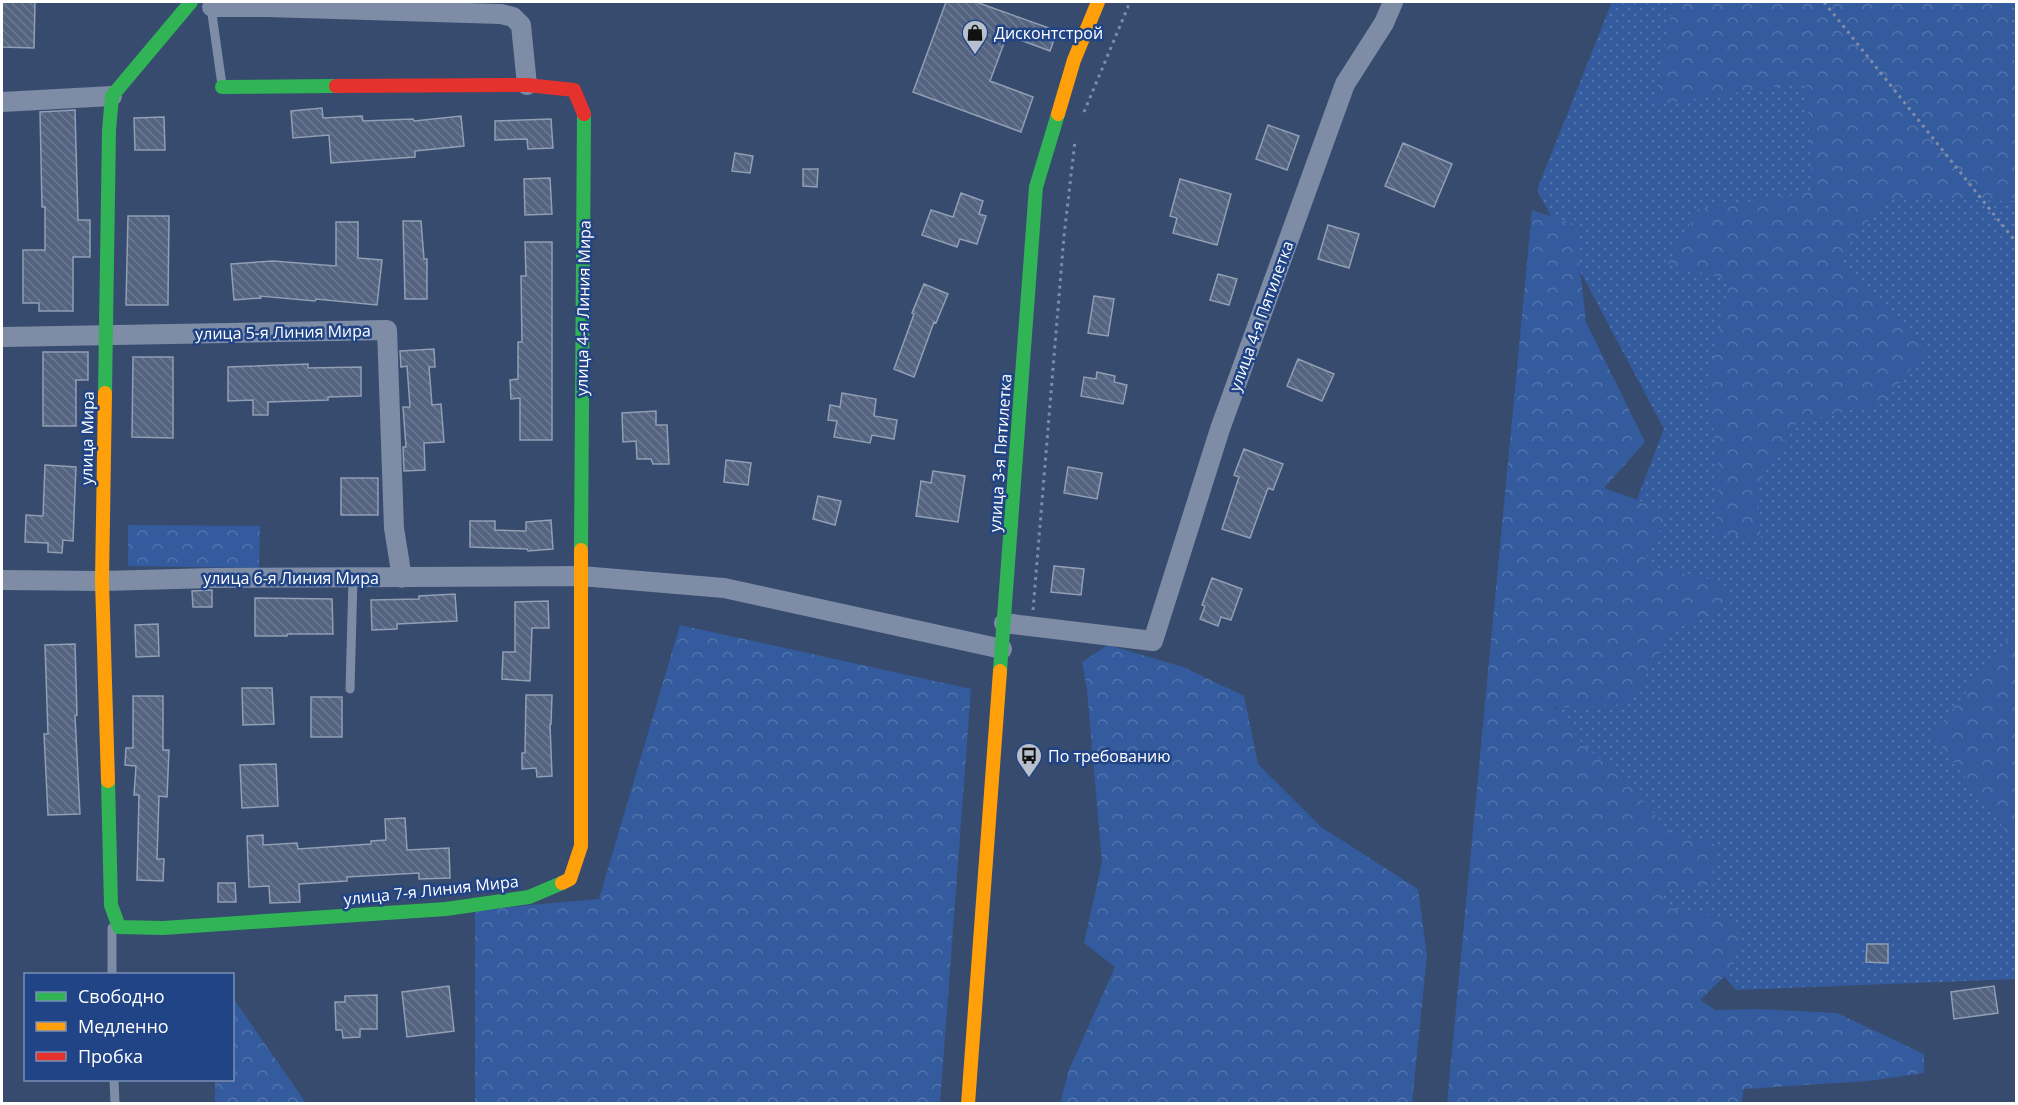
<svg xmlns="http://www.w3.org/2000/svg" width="2018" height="1105" font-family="'Open Sans',sans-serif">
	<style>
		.grass { fill: url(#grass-dots) }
		.forest { fill: url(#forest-crowns) }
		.building { fill: url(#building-back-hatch); stroke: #919eb3; stroke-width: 1.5 }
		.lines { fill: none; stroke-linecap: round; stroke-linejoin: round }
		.path { stroke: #7e8ca5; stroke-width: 3; stroke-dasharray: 3 4.5; stroke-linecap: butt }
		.lane { stroke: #7e8ca5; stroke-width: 9 }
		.street { stroke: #7e8ca5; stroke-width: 20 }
		.fast { stroke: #30b455; stroke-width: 14 }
		.slow { stroke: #ff9f0a; stroke-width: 14 }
		.jam { stroke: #e5322d; stroke-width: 14 }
		.labels { text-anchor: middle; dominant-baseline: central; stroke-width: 5; stroke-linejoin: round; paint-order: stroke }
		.poi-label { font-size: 16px; fill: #fff; stroke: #204486; text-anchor: start }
		.street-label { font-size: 16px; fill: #fff; stroke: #204486 }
	</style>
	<defs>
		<pattern id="grass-dots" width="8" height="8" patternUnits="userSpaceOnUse" patternTransform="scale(1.5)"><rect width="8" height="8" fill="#345b9d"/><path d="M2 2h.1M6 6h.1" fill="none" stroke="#5274ac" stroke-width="1.8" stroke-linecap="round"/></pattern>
		<pattern id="forest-crowns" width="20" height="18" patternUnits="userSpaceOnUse" patternTransform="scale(1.5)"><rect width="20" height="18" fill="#345b9d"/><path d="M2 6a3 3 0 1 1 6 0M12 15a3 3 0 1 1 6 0" fill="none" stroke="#5274ac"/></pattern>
		<pattern id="building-back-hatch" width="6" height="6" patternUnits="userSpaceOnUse" patternTransform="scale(1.5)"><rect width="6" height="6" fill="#536380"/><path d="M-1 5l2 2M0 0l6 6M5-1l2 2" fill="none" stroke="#6d7a93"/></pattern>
	</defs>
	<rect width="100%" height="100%" fill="#374b6f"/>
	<path class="grass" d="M1612,2H2016V979L1736,990L1535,764L1664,429L1537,190Z"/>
	<path class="forest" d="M1673,2H2008L2016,79V201L1886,198L1838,259L1925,352L1884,402L1797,423L1757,485L1761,539L1716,534L1719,469L1707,386L1730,280L1668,264L1698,209L1813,192L1806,82L1654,105Z
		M1532,210L1575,224L1586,322L1645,442L1604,488L1669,511L1643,564L1716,581L1731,602L1672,631L1629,704L1554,708L1582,743L1626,782L1671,833L1715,844L1713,885L1659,888L1670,908L1733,919L1741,944L1731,970L1700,1000L1716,1010L1760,1009L1837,1013L1924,1054V1073L1868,1081L1744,1089L1741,1103H1447Z
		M128,525L260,526L259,568L128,566Z
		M680,625L971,689L940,1103L475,1104V910L599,899Z
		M2016,628V844L1933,735Z
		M1108,645L1183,667L1244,696L1258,764L1321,827L1418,889L1427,955L1412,1103H1060L1069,1070L1115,967L1084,943L1102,862L1087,690L1082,662Z
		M233,998L306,1103H215V1080H232Z"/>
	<path class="building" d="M2,2H35L34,48L2,47Z
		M946,2H976L1057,31L1050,51L1007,35L990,81L1033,97L1021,132L913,92Z
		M322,108L323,118L362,116L363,121L413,119L414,121L461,116L464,146L415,151V157L331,163L329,135L293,138L291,111Z
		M75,110L78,220H90V257H73V311H39V303H23V250H45V207H42L40,112Z
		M164,117L165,150H135L134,118Z
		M551,119L553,148L528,149L527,139L495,140V121Z
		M1268,125L1299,136L1287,170L1256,159Z
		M1403,143L1452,164L1434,207L1385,186Z
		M735,153L753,156L750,173L732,171Z
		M803,169H818L817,187L803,186Z
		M550,178L552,214L525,215L524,179Z
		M1180,179L1231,194L1217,245L1173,233L1177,218L1170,216Z
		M961,193L983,201L979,214L986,216L977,244L960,239L957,247L922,235L931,210L953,217Z
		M128,216H169L168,305H126Z
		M403,221H421L424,259H427V299H405Z
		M336,222H358V258L382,260L377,305L316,299L315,301L260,296L261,298L234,300L231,264L273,261L336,266Z
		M1328,225L1359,234L1349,268L1318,259Z
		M525,242H552V440H520V398L511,399L510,380L518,379V342H522L521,276H526Z
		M1218,274L1237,279L1229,305L1210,300Z
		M924,284L948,294L936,323L934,322L914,377L894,369L914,314L912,313Z
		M1094,296L1114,299L1108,336L1088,333Z
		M434,349L435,367H429L432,405L441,404L444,442L424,443L425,470L404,471L403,447H406L403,407H410L407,366L401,367L400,351Z
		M43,352H88V380H76V426H43Z
		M133,357H173V438L132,437Z
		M1298,359L1334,374L1322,401L1287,386Z
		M308,364V368L361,367V396L328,397V400L268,402V415H253V400L228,401V367Z
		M1097,372L1115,376L1114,382L1127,385L1123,404L1081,396L1084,377L1096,379Z
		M842,393L876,399L874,416L897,420L894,439L872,435L870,443L834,437L837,421L828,420L830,405L840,407Z
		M656,411V425H667L669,464H653L651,459H637L636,441L623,442L622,413Z
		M1244,449L1283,464L1273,490L1268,488L1250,538L1222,529L1239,477L1234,475Z
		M726,460L751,463L748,485L724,482Z
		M45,465L76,467L73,541L63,540L62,553L48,552V543L25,542L26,515L43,516Z
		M1068,467L1102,473L1097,499L1064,493Z
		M933,471L965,476L958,522L916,516L921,481L931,483Z
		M341,478H378V515H341Z
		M818,496L841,501L835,525L813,519Z
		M551,520L553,549L528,551L527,549L470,547V521H495V530L526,531V522Z
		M1054,566L1084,569L1081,595L1051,592Z
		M1212,578L1242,589L1231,620L1221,617L1218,626L1200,619L1205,606L1202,605Z
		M212,590V607H193L192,591Z
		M455,594L457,621L397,624V629L372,630L371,600L419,599V596Z
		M255,598L332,599L333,634H287V636H255Z
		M548,601L549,628H532L530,681L502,679L503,652H515V602Z
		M158,624L159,656L136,657L135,625Z
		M75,644L77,715L75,716L80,814L48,815L44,734H48L45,645Z
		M242,688H272L274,724L243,725Z
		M526,695H552L551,724H550L552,776L537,777L536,768L522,769V753H525Z
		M133,696H163V750H169L167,797L159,796L157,859H164L163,881L137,880L139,795H134L136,766L125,765L126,748H133Z
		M311,697H342V737H311Z
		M276,764L278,806L242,808L240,765Z
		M405,818L407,850L449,848L450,878L419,879V873L347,877V881L299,884L300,902L270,903L269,886L249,887L247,836L263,835V845L297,843L298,849L371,844V841L386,840L385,819Z
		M218,883H235L236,902H218Z
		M1867,944H1888V963L1866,962Z
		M449,986L454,1031L407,1037L402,992Z
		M1994,986L1998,1013L1954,1019L1951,992Z
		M377,995V1029H360V1037L343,1038L342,1030H336L335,1002H345V996Z"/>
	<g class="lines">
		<path class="path" d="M1824,2L2016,242
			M1084,112L1130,2
			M1033,610L1064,236L1075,141"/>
		<path class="lane" d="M211,7L222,85
			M350,689L353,578
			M112,928V974
			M114,1080L115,1104"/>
		<path class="street" d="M212,7H267L501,14L513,17L521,25L527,85
			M2,102L112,96
			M2,337L387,330L394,528L402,578
			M2,580L102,581L213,578L581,576L724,588L1002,649
			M1004,623L1153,641L1220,429L1345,84L1384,23L1393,2"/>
		<path class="fast" d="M222,87L336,86
			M105,393L109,130L112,96L191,2
			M581,550L584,114
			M1000,671L1036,187L1058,114
			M108,781L111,905L119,927L163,928L446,909L529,897L562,883"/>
		<path class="slow" d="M1058,114L1074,60L1098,2
			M105,393L102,581L108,781
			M562,883L570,879L581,846V550
			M968,1104L1000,671"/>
		<path class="jam" d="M336,86L527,85L574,90L584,114"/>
	</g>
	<defs>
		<symbol id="shop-pin" viewBox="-11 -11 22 30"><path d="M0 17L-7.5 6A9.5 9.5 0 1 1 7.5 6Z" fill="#b9c0cd" stroke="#204486"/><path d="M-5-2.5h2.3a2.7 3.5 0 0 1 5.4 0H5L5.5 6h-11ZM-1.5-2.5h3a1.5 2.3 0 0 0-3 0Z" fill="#111"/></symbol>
		<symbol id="bus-pin" viewBox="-11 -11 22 30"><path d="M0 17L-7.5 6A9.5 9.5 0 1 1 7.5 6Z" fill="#b9c0cd" stroke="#204486"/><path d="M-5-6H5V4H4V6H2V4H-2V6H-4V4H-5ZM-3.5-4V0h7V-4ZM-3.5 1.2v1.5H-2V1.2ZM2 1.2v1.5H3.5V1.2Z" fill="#111"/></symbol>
	</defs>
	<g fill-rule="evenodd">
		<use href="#shop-pin" x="960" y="18" width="30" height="40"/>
		<use href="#bus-pin" x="1014" y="741" width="30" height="40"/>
	</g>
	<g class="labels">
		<g class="poi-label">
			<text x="994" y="33">Дисконтстрой</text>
			<text x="1048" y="756">По требованию</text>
		</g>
		<g class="street-label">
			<text transform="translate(583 308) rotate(-89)">улица 4-я Линия Мира</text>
			<text transform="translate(1261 316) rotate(-70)">улица 4-я Пятилетка</text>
			<text transform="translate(283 332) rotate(-1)">улица 5-я Линия Мира</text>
			<text transform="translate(87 438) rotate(-89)">улица Мира</text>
			<text transform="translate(1000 453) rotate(-86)">улица 3-я Пятилетка</text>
			<text x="291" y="578">улица 6-я Линия Мира</text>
			<text transform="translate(431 890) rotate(-6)">улица 7-я Линия Мира</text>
		</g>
	</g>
	<rect width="2018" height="1105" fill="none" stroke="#ffffff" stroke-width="6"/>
	<rect x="24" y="973" width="210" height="108" fill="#204486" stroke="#798fb6" stroke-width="1.5"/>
	<rect x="36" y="992" width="30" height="9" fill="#30b455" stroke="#798fb6" stroke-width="1.5"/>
	<text x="78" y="1003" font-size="18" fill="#ffffff">Свободно</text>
	<rect x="36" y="1022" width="30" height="9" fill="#ff9f0a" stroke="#798fb6" stroke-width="1.5"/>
	<text x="78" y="1033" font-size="18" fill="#ffffff">Медленно</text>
	<rect x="36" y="1052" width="30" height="9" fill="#e5322d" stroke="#798fb6" stroke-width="1.5"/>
	<text x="78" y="1063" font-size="18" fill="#ffffff">Пробка</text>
</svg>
